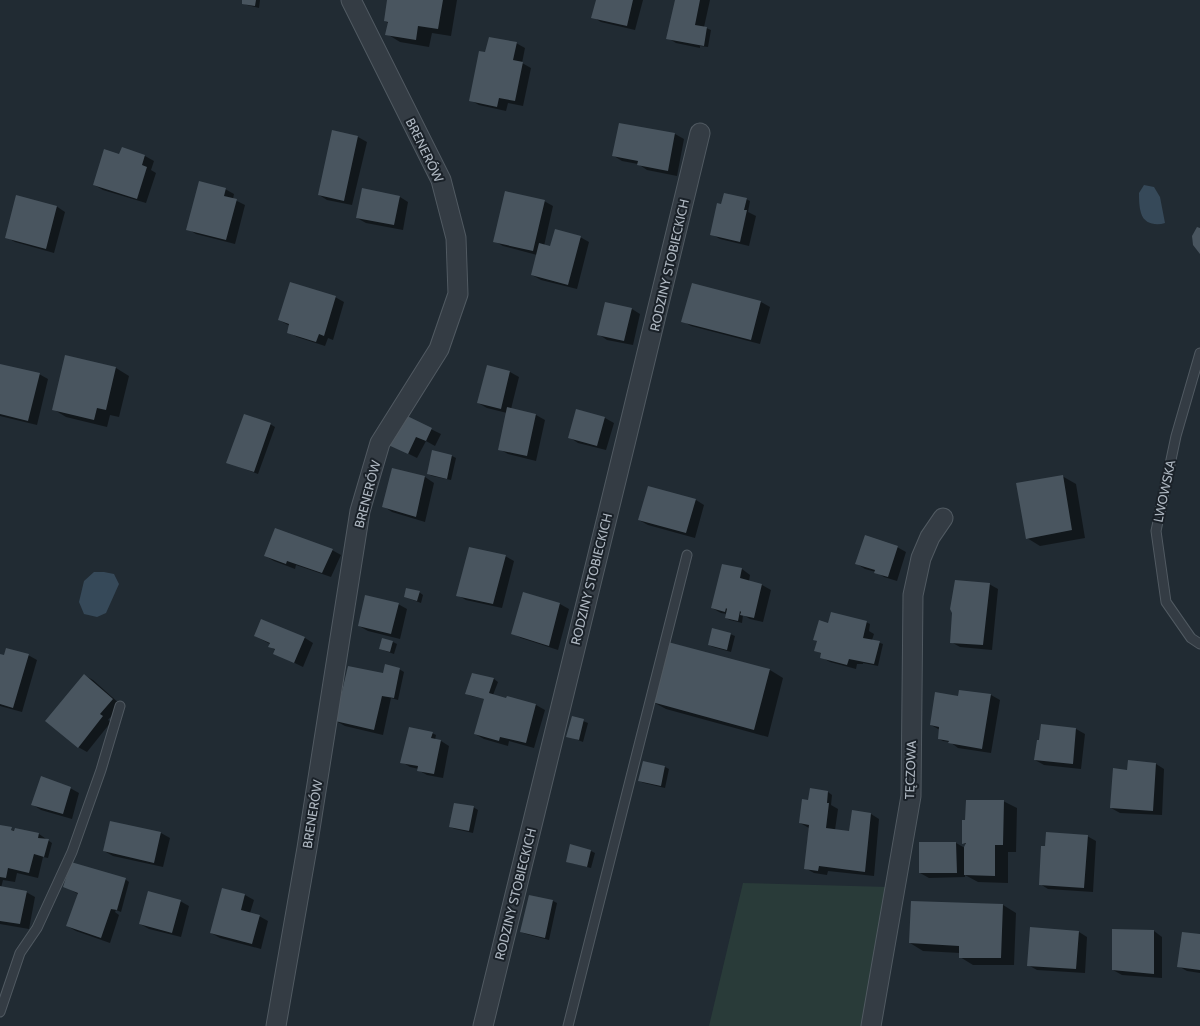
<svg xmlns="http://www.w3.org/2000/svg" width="1200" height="1026" font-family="Cabin,sans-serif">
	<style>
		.green { fill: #293b39 }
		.water { fill: #364959 }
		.shadow { fill: #0007 }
		.building { fill: #49555f }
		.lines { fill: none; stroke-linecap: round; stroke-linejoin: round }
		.lane-casing { stroke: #515a62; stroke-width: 11 }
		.street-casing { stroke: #515a62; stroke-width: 21 }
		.lane { stroke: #343c44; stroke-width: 9 }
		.street { stroke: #343c44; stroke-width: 19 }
		.labels { text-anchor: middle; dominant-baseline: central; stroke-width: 4; stroke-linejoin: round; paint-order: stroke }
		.street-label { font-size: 13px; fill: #aeb7c1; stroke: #1a2128 }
	</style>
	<rect width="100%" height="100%" fill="#212b33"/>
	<path class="green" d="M743,883L888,887L864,1026H709Z"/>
	<path class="water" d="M1144,185L1154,187L1160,197L1165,223C1156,226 1144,224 1141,213C1139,207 1139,199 1139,193Z
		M94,572H104L114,574L119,584L106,613L97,617L84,614L79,602L84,581Z"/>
	<path class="shadow" d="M243,0H260L259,8L247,5L243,3Z
		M388,0H457L451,36L432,33L429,47L400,42L387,34L388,23L385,21Z
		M597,0H643L635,30L601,22L593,17Z
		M676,0H710L704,27L711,30L708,47L700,46V48L676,43L668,38Z
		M516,43L525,48L522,63L531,68L523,106L508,103L506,111L479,105L470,100L486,53Z
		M620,124L675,134L684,139L677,176L647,170L638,164L622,161L614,156Z
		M333,131L358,137L367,142L352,205L327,200L319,195Z
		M122,149L145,156L154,161L151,170L156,173L146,203L103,190L94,185L120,155Z
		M225,189L234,194L233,199L245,205L235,244L196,234L188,229Z
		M400,197L408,202L403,230L366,223L357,218Z
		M746,199L750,201L748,212L756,216L749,246L720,239L711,234L722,205Z
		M544,201L553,206L544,246L551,248L580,237L589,242L577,289L541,280L532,275L537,255L503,246L494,241Z
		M56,206L65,212L54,253L15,242L6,237Z
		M335,297L344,302L333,340L328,338L325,346L297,337L288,332L290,326L279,320Z
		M761,302L770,307L760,344L691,326L683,321Z
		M632,309L640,314L633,345L607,340L598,334Z
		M66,356L116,368L129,376L119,417L110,415L107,427L66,417L53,409Z
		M487,366L510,372L519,377L511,409L536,415L545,420L536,461L508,454L499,449L507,413L487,408L478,403Z
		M0,368L39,374L48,379L37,425L0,416Z
		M577,410L605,418L614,423L606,450L578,443L569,437Z
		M402,415L441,434L435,446L426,441L417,458L397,448Z
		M270,424L275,427L258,474L232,464Z
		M433,452L452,456L456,458L451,480L432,476L428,474Z
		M393,469L425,477L434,483L425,522L392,512L383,506Z
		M1062,476L1076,484L1085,538L1040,546L1027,538Z
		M696,500L704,505L695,538L648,525L639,520Z
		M897,547L906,552L897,581L884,577L876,572L865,569L857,564Z
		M332,550L341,555L331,577L296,565L295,569L274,561L265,556Z
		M505,556L514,561L502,608L466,600L457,595Z
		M742,569L750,575L749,581L762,585L771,590L763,622L750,619L743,615L742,623L730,620L726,618L727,614L721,613L712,608Z
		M989,584L998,589L992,650L960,647L951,642Z
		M419,592L423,595L421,603L405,597Z
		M524,593L560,604L569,609L558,650L521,638L512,633Z
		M398,604L407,609L400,639L368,631L359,626Z
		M262,620L305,638L313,643L303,667L274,653L275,650L269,646L270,644L255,636Z
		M866,622L870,624L869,631L874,634L872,640L883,644L878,666L863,663V664H857L856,669L830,662L821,657L822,654L816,651L818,642L815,640L829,624Z
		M730,634L735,636L731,652L713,647L709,645Z
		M393,642L397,644L394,654L380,649Z
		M669,643L770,670L783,678L768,737L666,709L653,702Z
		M0,655H28L37,660L22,712L0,706Z
		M399,669L404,672L398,700L391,698L383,735L345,726L336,721L383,674Z
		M472,674L494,679L498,682L493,695L507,699V697L536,705L545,710L534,748L509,741L508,746L484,739L475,734L485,699L471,696L467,694Z
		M84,675L93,680L121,705L108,720L111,722L87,752L78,747Z
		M991,695L1000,700L991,753L958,748L950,742L943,741L939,739L940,730L931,725L958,697Z
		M573,717L588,723L583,742L568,736Z
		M1076,729L1085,734L1081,769L1044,765L1035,760Z
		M432,733L436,735L435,740L441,741L449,746L443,778L427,775L418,770L419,769L410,767L402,762Z
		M644,762L665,767L669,769L665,788L644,783L639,781Z
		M1156,764L1164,769L1162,815L1120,813L1111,808L1128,771Z
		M70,788L79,793L72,819L41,810L33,805Z
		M811,790L828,792L832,795L831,805L838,809L835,830L850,832L871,814L879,819L874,876L828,871L827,875L814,873L805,868L809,828L800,823L809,801Z
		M1003,801L1017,808L1016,852H1008V883L978,882L965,875V877L929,878L920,873V843H956L965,848L967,845L963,843Z
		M473,807L478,810L473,833L455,829L450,827Z
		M111,822L161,833L170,838L163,867L113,856L104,851Z
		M0,826L15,831L39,834L52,843L48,858L43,857L38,878L17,873L15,882L3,880L1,888L26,892L35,897L29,929L0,924Z
		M1087,836L1096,841L1093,892L1048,889L1040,884Z
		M571,845L591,851L595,853L591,868L571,863L567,861Z
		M125,879L129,882L121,912L116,910L115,912L119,915L110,943L76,931L67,926L78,894L64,886Z
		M245,895L254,900L250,913L259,916L268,921L261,949L220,938L211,933Z
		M530,896L553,901L557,903L549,940L526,934L521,932Z
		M180,901L189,906L181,937L149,929L140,924Z
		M1003,905L1016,913L1014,965H973L960,957V953L923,951L910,943Z
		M1154,931L1162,937V978L1122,975L1113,970Z
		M1079,932L1087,937L1085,973L1037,970L1028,965Z
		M1200,935V973L1187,971L1178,966Z"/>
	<path class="building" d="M242,0H256L255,6L242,4Z
		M387,0H443L438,29L418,26L416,40L385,35L388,22L384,21Z
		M596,0H633L627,26L591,18Z
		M675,0H700L695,25L707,27L704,46L666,39Z
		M489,37L517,42L513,60L523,62L515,101L499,98L497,107L469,101L479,51L485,52Z
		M619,123L675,133L668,171L637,165L638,161L612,156Z
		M332,130L358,136L344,201L318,195Z
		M122,147L145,155L142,165L147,167L137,199L93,185L104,149L119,154Z
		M199,181L226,188L224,196L237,199L226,240L186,230Z
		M362,188L400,196L394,225L356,218Z
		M505,191L545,200L533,251L493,242Z
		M724,193L747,198L744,210H747L740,242L710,235L717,203L721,204Z
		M16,195L57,206L46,249L5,238Z
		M1197,227L1200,228V254L1193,245L1192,236Z
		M555,229L581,236L568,285L531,275L539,243L550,246Z
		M290,282L336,296L324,336L319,334L316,342L287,333L289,324L278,320Z
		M692,283L761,301L751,340L681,322Z
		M605,302L632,308L624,341L597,335Z
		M65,355L116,367L106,410L97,408L94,420L52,410Z
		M0,364L40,373L28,421L0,414Z
		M487,365L510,371L501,409L477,403Z
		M507,407L536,414L527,456L498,450Z
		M576,409L605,417L597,446L568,438Z
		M401,413L432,428L426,441L416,437L408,454L386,444Z
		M244,414L271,423L254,472L226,463Z
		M432,450L452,455L447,479L427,474Z
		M392,468L425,476L416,517L382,507Z
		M1063,475L1072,530L1026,539L1016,483Z
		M648,486L696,499L686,533L638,520Z
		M275,528L333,549L322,573L287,561L286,564L264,556Z
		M865,535L898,546L888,577L874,573L875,570L855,564Z
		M469,547L506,555L493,604L456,596Z
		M722,564L742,568L740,578L762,584L754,618L740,615L741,612L740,611L738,621L725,618L727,609L726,608L725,612L711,608Z
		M955,580L990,583L983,645L950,643L952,613L950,609Z
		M406,588L420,591L417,601L404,597Z
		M523,592L560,603L549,646L511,634Z
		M365,595L399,603L391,634L358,626Z
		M831,612L867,621L863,638L880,641L874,664L849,659L847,665L820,658L821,653L814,651L817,641L813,640L819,620L828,623Z
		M261,619L305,637L294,663L273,654L275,649L268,647L270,643L254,636Z
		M712,628L731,633L727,650L708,645Z
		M382,638L393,641L390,652L379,649Z
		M668,642L770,669L754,730L652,702Z
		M6,648L29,654L13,708L0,704V654L4,655Z
		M385,664L400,668L394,698L382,696L374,730L335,721L348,666L383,673Z
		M472,673L494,678L489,693L506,698L507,696L536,704L526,743L500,737L499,741L474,734L484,699L465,694Z
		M84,674L113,699L100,714L103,716L78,748L45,721Z
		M959,690L991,694L982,749L948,743L949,741L938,739L939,727L930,725L935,692L958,696Z
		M572,716L584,719L579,740L566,737Z
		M1041,724L1076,728L1073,764L1034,760L1037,740H1039Z
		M409,727L433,732L431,738L441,740L434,774L417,771L418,766L400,763Z
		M1128,760L1156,763L1153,811L1110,808L1113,768L1127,770Z
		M643,761L665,766L661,786L638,781Z
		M41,776L71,787L63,814L31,805Z
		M810,788L828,791L827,803H829L826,828L849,831L852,810L871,813L865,872L819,866L818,871L804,869L809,825L799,823L802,799L808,800Z
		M966,800H1004L1003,845H995V876L964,875V847L966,843L962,844V820H965Z
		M454,803L474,806L469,831L449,827Z
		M110,821L161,832L154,863L103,851Z
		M0,825L12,827L11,830L14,831L15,828L39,833L38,838L49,839L44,857L34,854L29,873L8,868L6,878L0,877Z
		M1046,832L1088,835L1084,888L1039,885L1041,846H1045Z
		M919,842H956L957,873H919Z
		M570,844L591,850L587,867L566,862Z
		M71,862L126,878L117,910L111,909L101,938L66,926L78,893L63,887Z
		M0,886L27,891L20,924L0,921Z
		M222,888L245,894L241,910L260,915L252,944L210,933Z
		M148,891L181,900L172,933L139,924Z
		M529,895L553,900L545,938L520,932Z
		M911,901L1003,904L1001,958H959V946L909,943Z
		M1030,927L1079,931L1076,969L1027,966Z
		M1112,929L1154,930V974L1112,970Z
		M1182,932L1200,934V970L1177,967Z"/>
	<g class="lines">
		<defs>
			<path id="lane" d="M1200,353L1176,436L1156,531L1166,602L1191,638L1200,644
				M0,1012L20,953L37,928L72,852L101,770L120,706
				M568,1026L687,555"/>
			<path id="street" d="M276,1026L307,848L360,511L380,443L439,349L458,294L456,238L441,180L351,0
				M483,1026C555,728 629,431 700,133
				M871,1026L911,796L913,595L921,558L930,537L943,518"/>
		</defs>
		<use href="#lane" class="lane-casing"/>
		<use href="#street" class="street-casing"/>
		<use href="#lane" class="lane"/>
		<use href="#street" class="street"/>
	</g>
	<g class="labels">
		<g class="street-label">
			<text transform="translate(425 150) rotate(64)">BRENERÓW</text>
			<text transform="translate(669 265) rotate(-77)">RODZINY STOBIECKICH</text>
			<text transform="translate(1164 491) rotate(-78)">LWOWSKA</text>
			<text transform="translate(367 494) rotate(-75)">BRENERÓW</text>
			<text transform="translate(591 579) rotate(-76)">RODZINY STOBIECKICH</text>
			<text transform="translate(910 770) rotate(-88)">TĘCZOWA</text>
			<text transform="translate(312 814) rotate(-81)">BRENERÓW</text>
			<text transform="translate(515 894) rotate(-76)">RODZINY STOBIECKICH</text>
		</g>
	</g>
</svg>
